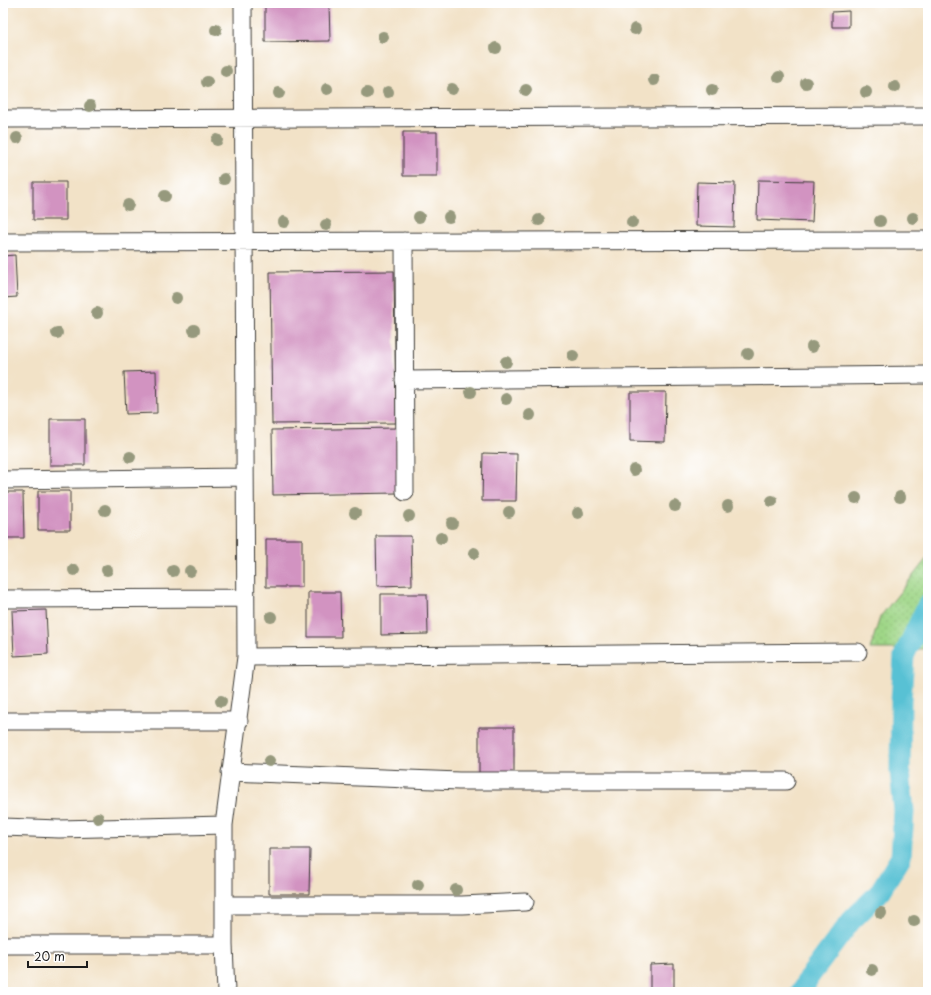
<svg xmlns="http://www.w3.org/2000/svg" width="931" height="995" font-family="'Playpen Sans',sans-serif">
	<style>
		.park { fill: url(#park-dots); stroke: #5e7952 }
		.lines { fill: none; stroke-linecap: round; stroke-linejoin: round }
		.canal { stroke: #58c1d4; stroke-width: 21 }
		.building { fill: #d293c1 }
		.minor-casing { stroke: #3c3a36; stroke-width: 19 }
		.minor { stroke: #fff; stroke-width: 17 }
		.tree { fill: #96997d }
	</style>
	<defs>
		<pattern id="park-dots" width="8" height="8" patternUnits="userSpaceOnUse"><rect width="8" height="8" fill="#9fd687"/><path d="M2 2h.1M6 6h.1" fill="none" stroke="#88b774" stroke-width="1.8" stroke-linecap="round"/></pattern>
	</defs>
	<rect width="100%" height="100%" fill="#fff"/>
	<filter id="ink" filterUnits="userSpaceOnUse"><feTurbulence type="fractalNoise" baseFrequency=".025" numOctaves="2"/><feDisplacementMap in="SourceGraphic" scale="8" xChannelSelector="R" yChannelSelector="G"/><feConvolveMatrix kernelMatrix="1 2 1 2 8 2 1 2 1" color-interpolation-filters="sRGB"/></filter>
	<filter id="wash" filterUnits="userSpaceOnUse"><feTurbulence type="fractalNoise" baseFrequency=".012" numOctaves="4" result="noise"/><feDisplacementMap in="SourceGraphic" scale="16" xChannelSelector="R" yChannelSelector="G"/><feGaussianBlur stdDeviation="0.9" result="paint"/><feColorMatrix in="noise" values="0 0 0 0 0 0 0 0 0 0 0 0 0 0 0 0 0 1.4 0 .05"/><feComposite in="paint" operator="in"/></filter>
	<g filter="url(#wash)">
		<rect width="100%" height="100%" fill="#f2e2c7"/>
		<path class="park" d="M928,557V649H870L880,617Z"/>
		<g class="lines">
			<path class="canal" d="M801,992L809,977L851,921L878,894L901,857L904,811L900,771L901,701L904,656L928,604"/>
		</g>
		<g id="blocks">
			<path class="building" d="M265,3H329L330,41L265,42Z
				M849,11V27H832V12Z
				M403,132H437V176H403Z
				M758,180L814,181L812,222L757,220Z
				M33,182H66V220H33Z
				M697,182L735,183L734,227L696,226Z
				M15,255L17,297L3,298V256Z
				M394,271L396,423L272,424L270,272Z
				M156,371L157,413L126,414L124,372Z
				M630,392H666L665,442L630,441Z
				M50,419H85V465H50Z
				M397,428L398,493L273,495L272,430Z
				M483,453L517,454L516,501H482Z
				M38,491H70V530H38Z
				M3,492H23L24,538H3Z
				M376,536H411L412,585L377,586Z
				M266,539H302V587H266Z
				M308,592H340L341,637H308Z
				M381,594H427L428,634L381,635Z
				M46,610L48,654L14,656L12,611Z
				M479,727H514V774H479Z
				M269,849H310L309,894H269Z
				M674,964V992H650V965Z"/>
		</g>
	</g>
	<g filter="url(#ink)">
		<use href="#blocks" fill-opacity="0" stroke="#3c3a36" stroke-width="1"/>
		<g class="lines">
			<defs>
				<path id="minor" d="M3,119L928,116
					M404,241L405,492
					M3,242L928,240
					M404,380L928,375
					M3,480L245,477
					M3,599L245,598
					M246,657L858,652
					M3,721H239
					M230,772L459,781H786
					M3,827L59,829L224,825
					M224,905H462L525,902
					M3,945H224
					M226,992L224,945V825L246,657L243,3"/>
			</defs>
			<use href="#minor" class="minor-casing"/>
			<use href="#minor" class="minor"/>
		</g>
		<g class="tree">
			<circle cx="635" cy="29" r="6"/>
			<circle cx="216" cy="30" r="6"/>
			<circle cx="383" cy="37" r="6"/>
			<circle cx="496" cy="48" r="6"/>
			<circle cx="226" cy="71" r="6"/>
			<circle cx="779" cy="77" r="6"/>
			<circle cx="654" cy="80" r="6"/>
			<circle cx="207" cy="82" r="6"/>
			<circle cx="806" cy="83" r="6"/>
			<circle cx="895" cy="87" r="6"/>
			<circle cx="327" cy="89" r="6"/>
			<circle cx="452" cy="89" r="6"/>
			<circle cx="526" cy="90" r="6"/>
			<circle cx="712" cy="90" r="6"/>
			<circle cx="388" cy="92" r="6"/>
			<circle cx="866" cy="92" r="6"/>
			<circle cx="279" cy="93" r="6"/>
			<circle cx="367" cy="93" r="6"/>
			<circle cx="90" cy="106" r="6"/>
			<circle cx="17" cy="138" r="6"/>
			<circle cx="217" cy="140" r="6"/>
			<circle cx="224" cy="179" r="6"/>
			<circle cx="165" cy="196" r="6"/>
			<circle cx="128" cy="205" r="6"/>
			<circle cx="419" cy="217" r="6"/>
			<circle cx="449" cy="217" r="6"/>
			<circle cx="913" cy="218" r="6"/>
			<circle cx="539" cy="220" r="6"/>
			<circle cx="880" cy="221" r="6"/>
			<circle cx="284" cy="222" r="6"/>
			<circle cx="632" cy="222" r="6"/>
			<circle cx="326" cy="225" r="6"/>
			<circle cx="176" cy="298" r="6"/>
			<circle cx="97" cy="313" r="6"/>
			<circle cx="194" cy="330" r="6"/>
			<circle cx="57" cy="333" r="6"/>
			<circle cx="812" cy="347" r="6"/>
			<circle cx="748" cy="354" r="6"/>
			<circle cx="573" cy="356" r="6"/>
			<circle cx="506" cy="362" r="6"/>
			<circle cx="471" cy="392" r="6"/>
			<circle cx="506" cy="399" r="6"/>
			<circle cx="530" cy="415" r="6"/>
			<circle cx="130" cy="457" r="6"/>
			<circle cx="634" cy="470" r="6"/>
			<circle cx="900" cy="497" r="6"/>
			<circle cx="856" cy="498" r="6"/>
			<circle cx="772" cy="501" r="6"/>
			<circle cx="675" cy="506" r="6"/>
			<circle cx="728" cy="506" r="6"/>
			<circle cx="105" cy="510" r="6"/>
			<circle cx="509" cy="512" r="6"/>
			<circle cx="355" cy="513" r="6"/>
			<circle cx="578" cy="513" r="6"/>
			<circle cx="409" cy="516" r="6"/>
			<circle cx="452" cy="523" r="6"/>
			<circle cx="441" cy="538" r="6"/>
			<circle cx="474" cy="553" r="6"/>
			<circle cx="74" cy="570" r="6"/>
			<circle cx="107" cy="570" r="6"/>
			<circle cx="173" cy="571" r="6"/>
			<circle cx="190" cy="571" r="6"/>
			<circle cx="271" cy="617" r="6"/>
			<circle cx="221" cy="701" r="6"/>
			<circle cx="269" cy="761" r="6"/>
			<circle cx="98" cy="818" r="6"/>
			<circle cx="418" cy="885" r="6"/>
			<circle cx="456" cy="890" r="6"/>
			<circle cx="881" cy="913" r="6"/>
			<circle cx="914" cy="921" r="6"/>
			<circle cx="872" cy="970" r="6"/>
		</g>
	</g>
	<rect width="931" height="995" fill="none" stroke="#fff" stroke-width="16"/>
	<path d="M28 961v6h59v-6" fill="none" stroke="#1c1c1c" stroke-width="2"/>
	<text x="34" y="961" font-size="12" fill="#1c1c1c" stroke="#ffffff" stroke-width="3" paint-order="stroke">20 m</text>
</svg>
